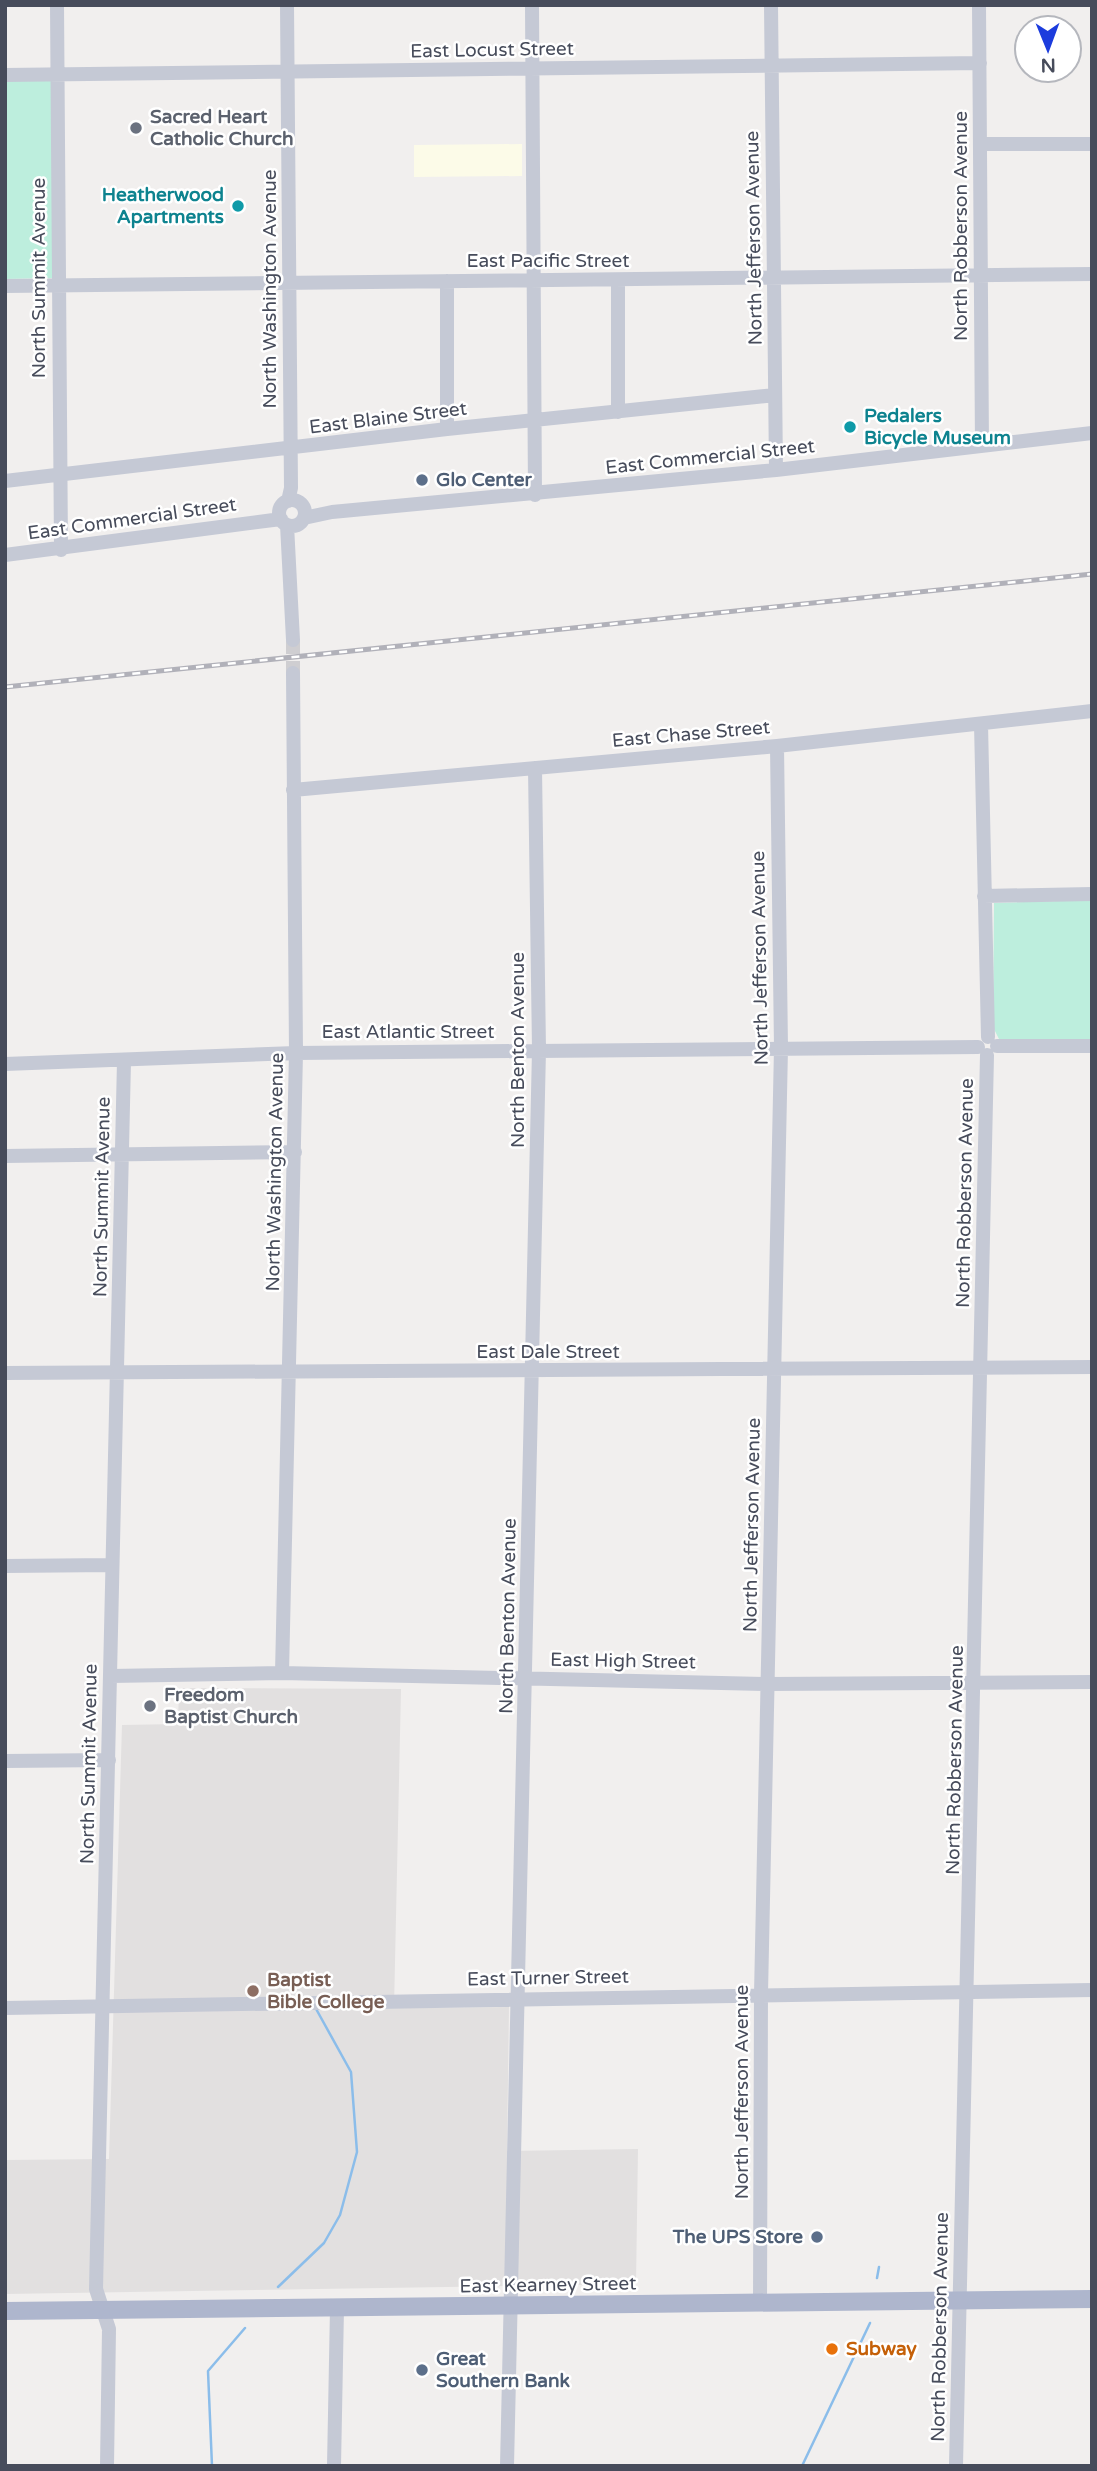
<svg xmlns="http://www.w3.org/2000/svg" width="1097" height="2471" font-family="'Varela Round',sans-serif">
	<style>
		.commercial { fill: #fcfbe8 }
		.education { fill: #e2e0e0 }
		.green { fill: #bdeedd }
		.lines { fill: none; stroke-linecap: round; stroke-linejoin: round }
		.stream { stroke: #8bbdea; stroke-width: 2.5 }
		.minor-tunnel { stroke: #cfced1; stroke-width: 14; stroke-dasharray: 14 7; stroke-linecap: butt }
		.minor { stroke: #c5c9d5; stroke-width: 14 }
		.major { stroke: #aeb6cd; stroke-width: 18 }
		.rail-casing { stroke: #b1b1b9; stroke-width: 5 }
		.rail { stroke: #fff; stroke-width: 2.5; stroke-dasharray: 8; stroke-linecap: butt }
		.worship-dot { fill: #6b7280; stroke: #fff; stroke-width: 2.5 }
		.culture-dot { fill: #0f9aa8; stroke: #fff; stroke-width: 2.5 }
		.service-dot { fill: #5c6f8a; stroke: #fff; stroke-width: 2.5 }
		.education-dot { fill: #8d6e63; stroke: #fff; stroke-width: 2.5 }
		.food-dot { fill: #e8710a; stroke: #fff; stroke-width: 2.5 }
		.labels { text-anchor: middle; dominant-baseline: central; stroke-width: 5; stroke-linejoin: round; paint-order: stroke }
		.street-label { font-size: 19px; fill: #474c5b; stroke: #fff }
		.worship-label { font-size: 19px; font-weight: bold; fill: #5b616d; stroke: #fff; text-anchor: start }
		.culture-label { font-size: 19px; font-weight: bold; fill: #0d838f; stroke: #fff; text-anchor: end }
		.service-label { font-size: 19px; font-weight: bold; fill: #4e5e75; stroke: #fff; text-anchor: start }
		.education-label { font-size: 19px; font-weight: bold; fill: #785e54; stroke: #fff; text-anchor: start }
		.food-label { font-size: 19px; font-weight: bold; fill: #c56008; stroke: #fff; text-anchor: start }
	</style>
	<rect width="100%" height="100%" fill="#f1efee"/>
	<path class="commercial" d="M522,144V176L414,177V145Z"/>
	<path class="education" d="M179,1688L401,1689L394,2008L509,2007L507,2151L638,2149L636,2284L5,2294V2160L109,2159L122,1725L178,1724Z"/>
	<path class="green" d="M5,81H52L55,278L5,279Z
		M1092,900V1039H999L993,1027L994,903Z"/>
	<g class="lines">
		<path class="stream" d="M877,2278L879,2267
			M278,2287L324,2243L340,2215L357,2152L351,2072L315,2007
			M212,2466L208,2371L245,2328
			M802,2466L870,2323"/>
		<path class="minor-tunnel" d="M293,640V673"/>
		<path class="minor" d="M57,5L61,550
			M287,5L291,488L288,501
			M532,5L535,495
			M771,5L776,470
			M979,5L982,446
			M5,75L980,63
			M981,144H1092
			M618,280V412
			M447,281V429
			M5,286L1092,274
			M5,481L447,429L775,395
			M279 513a13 13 0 1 1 26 0a13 13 0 1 1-26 0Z
			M304,518L332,512L776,470L1092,433
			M287,525L293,640
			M5,555L281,519
			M981,724L988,1037
			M293,790L777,746L1092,711
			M984,896L1092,894
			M997,1046H1092
			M5,1064L296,1053L978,1047
			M5,1156L295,1152
			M5,1373L1092,1367
			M5,1566L112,1565
			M282,1673L296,1053L293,673
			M111,1676L282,1673L768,1684L1092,1682
			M5,1761L109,1760
			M5,2008L1092,1990
			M760,2303L761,1994L781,1048L777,746
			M107,2466L109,2329L96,2289L124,1061
			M334,2466L337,2308
			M507,2466L539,1050L535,768
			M956,2466L987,1055"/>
		<path class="major" d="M5,2311L1092,2299"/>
		<defs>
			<path id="rail" d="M5,687L1092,574"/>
		</defs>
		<use href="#rail" class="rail-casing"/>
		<use href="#rail" class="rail"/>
	</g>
	<g class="worship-dot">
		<circle cx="136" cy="128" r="7"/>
		<circle cx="150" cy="1706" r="7"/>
	</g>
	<g class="culture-dot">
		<circle cx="238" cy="206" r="7"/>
		<circle cx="850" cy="427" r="7"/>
	</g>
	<g class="service-dot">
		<circle cx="422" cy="480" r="7"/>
		<circle cx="817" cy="2237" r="7"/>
		<circle cx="422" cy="2370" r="7"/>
	</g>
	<circle class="education-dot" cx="253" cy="1991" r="7"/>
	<circle class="food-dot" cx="832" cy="2349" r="7"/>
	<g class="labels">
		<g class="street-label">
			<text transform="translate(492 50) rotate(-1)">East Locust Street</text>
			<text transform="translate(961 226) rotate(-90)">North Robberson Avenue</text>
			<text transform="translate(754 238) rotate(-91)">North Jefferson Avenue</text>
			<text x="548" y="261">East Pacific Street</text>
			<text transform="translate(39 278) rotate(-90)">North Summit Avenue</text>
			<text transform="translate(270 289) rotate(-90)">North Washington Avenue</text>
			<text transform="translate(388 418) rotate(-7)">East Blaine Street</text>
			<text transform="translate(710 457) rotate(-6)">East Commercial Street</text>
			<text transform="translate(132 519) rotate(-8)">East Commercial Street</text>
			<text transform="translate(691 734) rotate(-5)">East Chase Street</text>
			<text transform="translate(760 958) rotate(-91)">North Jefferson Avenue</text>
			<text x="408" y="1032">East Atlantic Street</text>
			<text transform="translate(518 1050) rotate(-90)">North Benton Avenue</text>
			<text transform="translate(275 1172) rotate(-89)">North Washington Avenue</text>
			<text transform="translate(965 1193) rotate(-89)">North Robberson Avenue</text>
			<text transform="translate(102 1197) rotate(-89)">North Summit Avenue</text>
			<text x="548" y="1352">East Dale Street</text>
			<text transform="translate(752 1525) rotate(-89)">North Jefferson Avenue</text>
			<text transform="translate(508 1616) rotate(-89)">North Benton Avenue</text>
			<text transform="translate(623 1661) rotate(1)">East High Street</text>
			<text transform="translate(955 1760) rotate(-89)">North Robberson Avenue</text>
			<text transform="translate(89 1764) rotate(-89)">North Summit Avenue</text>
			<text transform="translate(548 1978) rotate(-1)">East Turner Street</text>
			<text transform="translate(742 2092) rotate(-90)">North Jefferson Avenue</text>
			<text transform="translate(548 2285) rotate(-1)">East Kearney Street</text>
			<text transform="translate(940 2327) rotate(-89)">North Robberson Avenue</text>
		</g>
		<g class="worship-label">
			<text x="150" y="117">Sacred Heart<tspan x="150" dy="22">Catholic Church</tspan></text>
			<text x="164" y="1695">Freedom<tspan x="164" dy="22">Baptist Church</tspan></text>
		</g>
		<g class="culture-label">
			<text x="224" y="195">Heatherwood<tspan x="224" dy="22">Apartments</tspan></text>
			<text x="864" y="416" text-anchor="start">Pedalers<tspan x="864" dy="22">Bicycle Museum</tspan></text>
		</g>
		<g class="service-label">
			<text x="436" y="480">Glo Center</text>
			<text x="803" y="2237" text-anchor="end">The UPS Store</text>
			<text x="436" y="2359">Great<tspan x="436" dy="22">Southern Bank</tspan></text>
		</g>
		<g class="education-label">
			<text x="267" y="1980">Baptist<tspan x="267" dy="22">Bible College</tspan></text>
		</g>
		<g class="food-label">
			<text x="846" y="2349">Subway</text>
		</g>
	</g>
	<rect width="1097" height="2471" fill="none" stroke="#474c5b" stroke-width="14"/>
	<g transform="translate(1048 49) rotate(179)"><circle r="33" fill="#ffffff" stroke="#b5b7bd" stroke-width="2"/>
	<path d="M0-5L12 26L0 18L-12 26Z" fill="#1c3cdd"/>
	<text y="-10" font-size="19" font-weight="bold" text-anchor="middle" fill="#474c5b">N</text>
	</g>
</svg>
